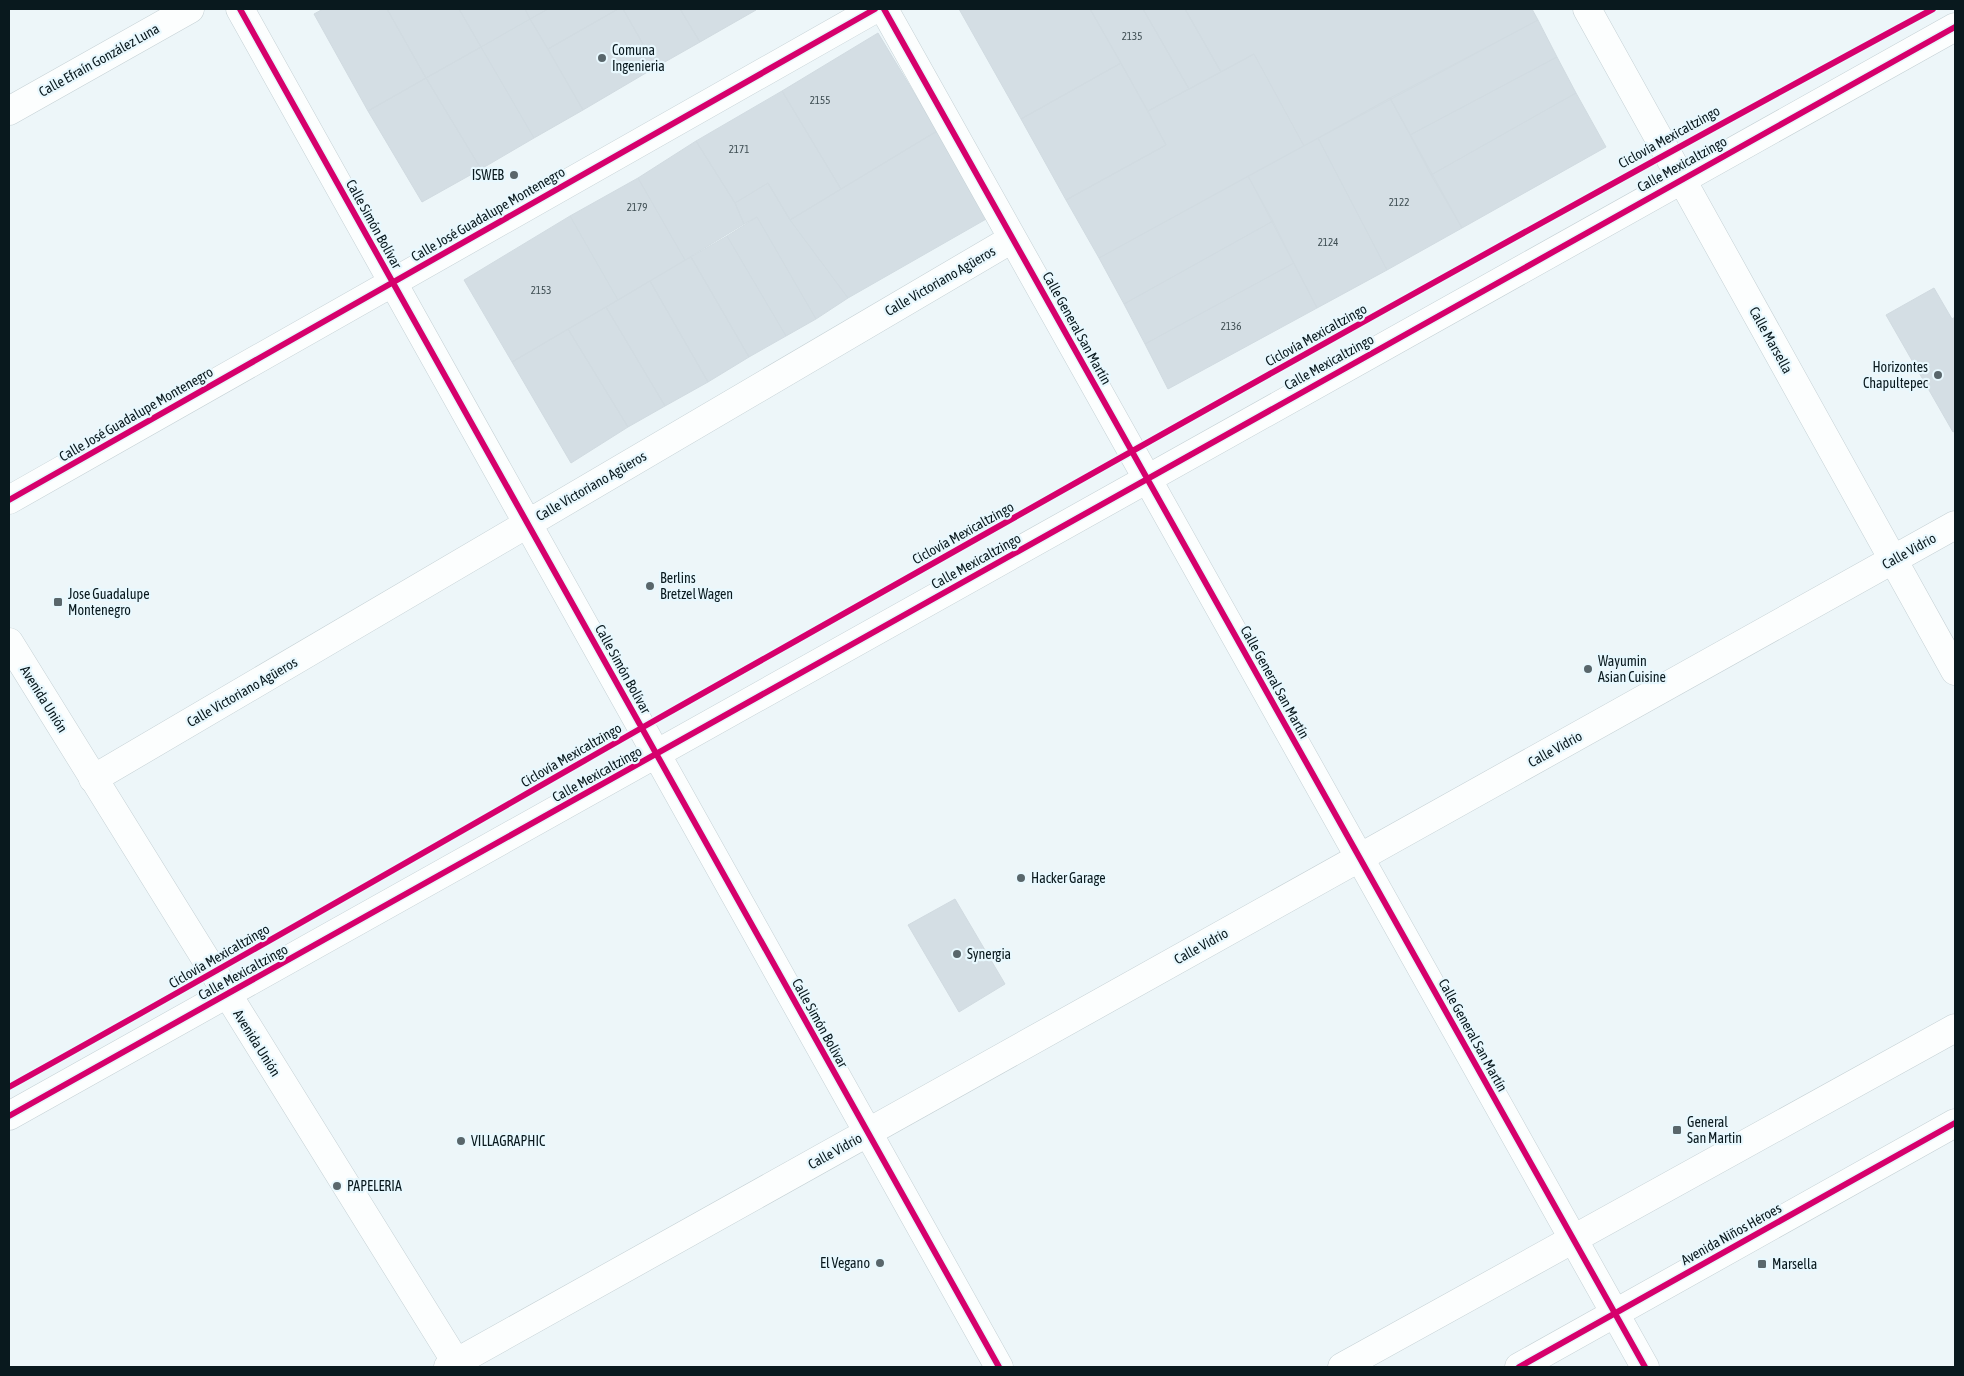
<svg xmlns="http://www.w3.org/2000/svg" width="1964" height="1376" font-family="'Asap Condensed',sans-serif">
	<style>
		.building { fill: #d4dee4; stroke: #d1dbe1 }
		.lines { fill: none; stroke-linecap: round; stroke-linejoin: round }
		.street-casing { stroke: #c5d1d5; stroke-width: 29 }
		.secondary-casing { stroke: #c5d1d5; stroke-width: 29 }
		.primary-casing { stroke: #c5d1d5; stroke-width: 29 }
		.street { stroke: #fcfefe; stroke-width: 28 }
		.secondary { stroke: #fcfefe; stroke-width: 28 }
		.primary { stroke: #fcfefe; stroke-width: 28 }
		.cycleway-casing { stroke: #e8f8fe; stroke-width: 9 }
		.cycleway { stroke: #d6006c; stroke-width: 6 }
		.poi-dot { fill: #59666b; stroke: #e8f8fe; stroke-width: 2 }
		.labels { text-anchor: middle; dominant-baseline: central; stroke-width: 4.5; stroke-linejoin: round; paint-order: stroke }
		.number-label { font-size: 11px; fill: #3f4e53 }
		.poi-label { font-size: 14px; fill: #09191e; stroke: #e8f8fe; text-anchor: start }
		.street-label { font-size: 14px; fill: #09191e; stroke: #e8f8fe }
	</style>
	<rect width="100%" height="100%" fill="#edf6f9"/>
	<path class="building" d="M323,9H387L426,78L368,111L314,14Z
		M387,9H459L481,47L426,78Z
		M459,9H525L530,19L481,47Z
		M525,9H548L530,19Z
		M548,9H618L548,49L530,19Z
		M618,9H623L656,67L583,110L548,49Z
		M623,9H680L700,42L656,67Z
		M680,9H756V10L700,42Z
		M959,9H1090L1121,63L1021,119Z
		M1090,9H1143L1189,89L1148,111Z
		M1143,9H1185L1221,72L1189,89Z
		M1185,9H1532L1538,20L1304,146L1254,54L1221,72Z
		M530,19L583,110L534,138L481,47Z
		M1538,20L1557,57L1410,135L1390,98Z
		M878,33L937,131L841,189L782,91Z
		M481,47L534,138L481,169L426,78Z
		M1254,54L1304,146L1099,258L1066,200L1166,145L1148,111Z
		M1557,57L1576,93L1431,175L1410,135Z
		M1121,63L1166,145L1066,200L1021,119Z
		M426,78L481,169L422,202L368,111Z
		M782,91L841,189L790,220L768,183L735,203L696,141Z
		M1576,93L1606,147L1462,228L1431,175Z
		M1390,98L1462,228L1387,270L1318,138Z
		M937,131L988,218L848,298L790,220Z
		M1318,138L1387,270L1317,308L1248,176Z
		M696,141L735,203L744,224L685,260L638,178Z
		M1248,176L1273,221L1124,304L1099,258Z
		M638,178L685,260L618,300L570,216Z
		M768,183L790,220L848,298L816,319L757,217L744,224L735,203Z
		M570,216L618,300L512,362L464,280Z
		M757,217L816,319L786,336L727,236Z
		M1273,221L1294,263L1145,344L1124,304Z
		M727,236L786,336L749,357L691,257Z
		M691,257L749,357L708,382L650,281Z
		M1294,263L1317,308L1168,389L1145,344Z
		M650,281L708,382L665,406L606,307Z
		M1934,288L1952,319L1955,317V431L1953,432L1886,315Z
		M606,307L665,406L628,427L568,329Z
		M568,329L628,427L571,463L512,362Z
		M955,899L1005,984L959,1012L908,925Z"/>
	<g class="lines">
		<defs>
			<path id="street" d="M240,9L999,1367
				M884,9L1645,1367
				M1587,9L1955,671
				M9,111L190,9
				M9,500L875,9
				M93,779L1012,239
				M9,1116L1955,27
				M448,1367L1955,525"/>
			<path id="secondary" d="M9,642L459,1367"/>
			<path id="primary" d="M1342,1367L1955,1028
				M1519,1367L1955,1123"/>
		</defs>
		<use href="#street" class="street-casing"/>
		<use href="#secondary" class="secondary-casing"/>
		<use href="#primary" class="primary-casing"/>
		<use href="#street" class="street"/>
		<use href="#secondary" class="secondary"/>
		<use href="#primary" class="primary"/>
		<defs>
			<path id="cycleway" d="M240,9L999,1367
				M884,9L1645,1367
				M9,500L875,9
				M9,1087C222,969 433,847 645,726C1073,484 1501,242 1933,9
				M9,1116L1955,27
				M1519,1367L1955,1123"/>
		</defs>
		<use href="#cycleway" class="cycleway-casing"/>
		<use href="#cycleway" class="cycleway"/>
	</g>
	<g class="poi-dot">
		<circle cx="602" cy="58" r="5"/>
		<circle cx="514" cy="175" r="5"/>
		<circle cx="1938" cy="375" r="5"/>
		<circle cx="650" cy="586" r="5"/>
		<rect x="53" y="597" width="10" height="10" rx="2.5"/>
		<circle cx="1588" cy="669" r="5"/>
		<circle cx="1021" cy="878" r="5"/>
		<circle cx="957" cy="954" r="5"/>
		<rect x="1672" y="1125" width="10" height="10" rx="2.5"/>
		<circle cx="461" cy="1141" r="5"/>
		<circle cx="337" cy="1186" r="5"/>
		<circle cx="880" cy="1263" r="5"/>
		<rect x="1757" y="1259" width="10" height="10" rx="2.5"/>
	</g>
	<g class="labels">
		<g class="number-label">
			<text x="1132" y="36">2135</text>
			<text x="820" y="100">2155</text>
			<text x="739" y="149">2171</text>
			<text x="1399" y="202">2122</text>
			<text x="637" y="207">2179</text>
			<text x="1328" y="242">2124</text>
			<text x="541" y="290">2153</text>
			<text x="1231" y="326">2136</text>
		</g>
		<g class="poi-label">
			<text x="612" y="50">Comuna<tspan x="612" dy="16">Ingenieria</tspan></text>
			<text x="504" y="175" text-anchor="end">ISWEB</text>
			<text x="1928" y="367" text-anchor="end">Horizontes<tspan x="1928" dy="16">Chapultepec</tspan></text>
			<text x="660" y="578">Berlins<tspan x="660" dy="16">Bretzel Wagen</tspan></text>
			<text x="68" y="594">Jose Guadalupe<tspan x="68" dy="16">Montenegro</tspan></text>
			<text x="1598" y="661">Wayumin<tspan x="1598" dy="16">Asian Cuisine</tspan></text>
			<text x="1031" y="878">Hacker Garage</text>
			<text x="967" y="954">Synergia</text>
			<text x="1687" y="1122">General<tspan x="1687" dy="16">San Martin</tspan></text>
			<text x="471" y="1141">VILLAGRAPHIC</text>
			<text x="347" y="1186">PAPELERIA</text>
			<text x="870" y="1263" text-anchor="end">El Vegano</text>
			<text x="1772" y="1264">Marsella</text>
		</g>
		<g class="street-label">
			<text transform="translate(99 60) rotate(-29)">Calle Efraín González Luna</text>
			<text transform="translate(1669 137) rotate(-29)">Ciclovía Mexicaltzingo</text>
			<text transform="translate(1682 164) rotate(-29)">Calle Mexicaltzingo</text>
			<text transform="translate(488 214) rotate(-30)">Calle José Guadalupe Montenegro</text>
			<text transform="translate(374 224) rotate(61)">Calle Simón Bolívar</text>
			<text transform="translate(940 281) rotate(-30)">Calle Victoriano Agüeros</text>
			<text transform="translate(1077 328) rotate(61)">Calle General San Martín</text>
			<text transform="translate(1316 335) rotate(-29)">Ciclovía Mexicaltzingo</text>
			<text transform="translate(1771 340) rotate(61)">Calle Marsella</text>
			<text transform="translate(1329 362) rotate(-29)">Calle Mexicaltzingo</text>
			<text transform="translate(136 414) rotate(-30)">Calle José Guadalupe Montenegro</text>
			<text transform="translate(591 486) rotate(-30)">Calle Victoriano Agüeros</text>
			<text transform="translate(963 533) rotate(-29)">Ciclovía Mexicaltzingo</text>
			<text transform="translate(1909 551) rotate(-29)">Calle Vidrio</text>
			<text transform="translate(976 561) rotate(-29)">Calle Mexicaltzingo</text>
			<text transform="translate(623 669) rotate(61)">Calle Simón Bolívar</text>
			<text transform="translate(1275 682) rotate(61)">Calle General San Martín</text>
			<text transform="translate(242 692) rotate(-30)">Calle Victoriano Agüeros</text>
			<text transform="translate(44 699) rotate(58)">Avenida Unión</text>
			<text transform="translate(1555 749) rotate(-29)">Calle Vidrio</text>
			<text transform="translate(571 755) rotate(-30)">Ciclovía Mexicaltzingo</text>
			<text transform="translate(597 774) rotate(-29)">Calle Mexicaltzingo</text>
			<text transform="translate(1201 946) rotate(-29)">Calle Vidrio</text>
			<text transform="translate(219 956) rotate(-30)">Ciclovía Mexicaltzingo</text>
			<text transform="translate(243 972) rotate(-29)">Calle Mexicaltzingo</text>
			<text transform="translate(820 1023) rotate(61)">Calle Simón Bolívar</text>
			<text transform="translate(1473 1035) rotate(61)">Calle General San Martín</text>
			<text transform="translate(257 1043) rotate(58)">Avenida Unión</text>
			<text transform="translate(835 1151) rotate(-29)">Calle Vidrio</text>
			<text transform="translate(1731 1234) rotate(-29)">Avenida Niños Héroes</text>
		</g>
	</g>
	<rect width="1964" height="1376" fill="none" stroke="#09191e" stroke-width="20"/>
</svg>
